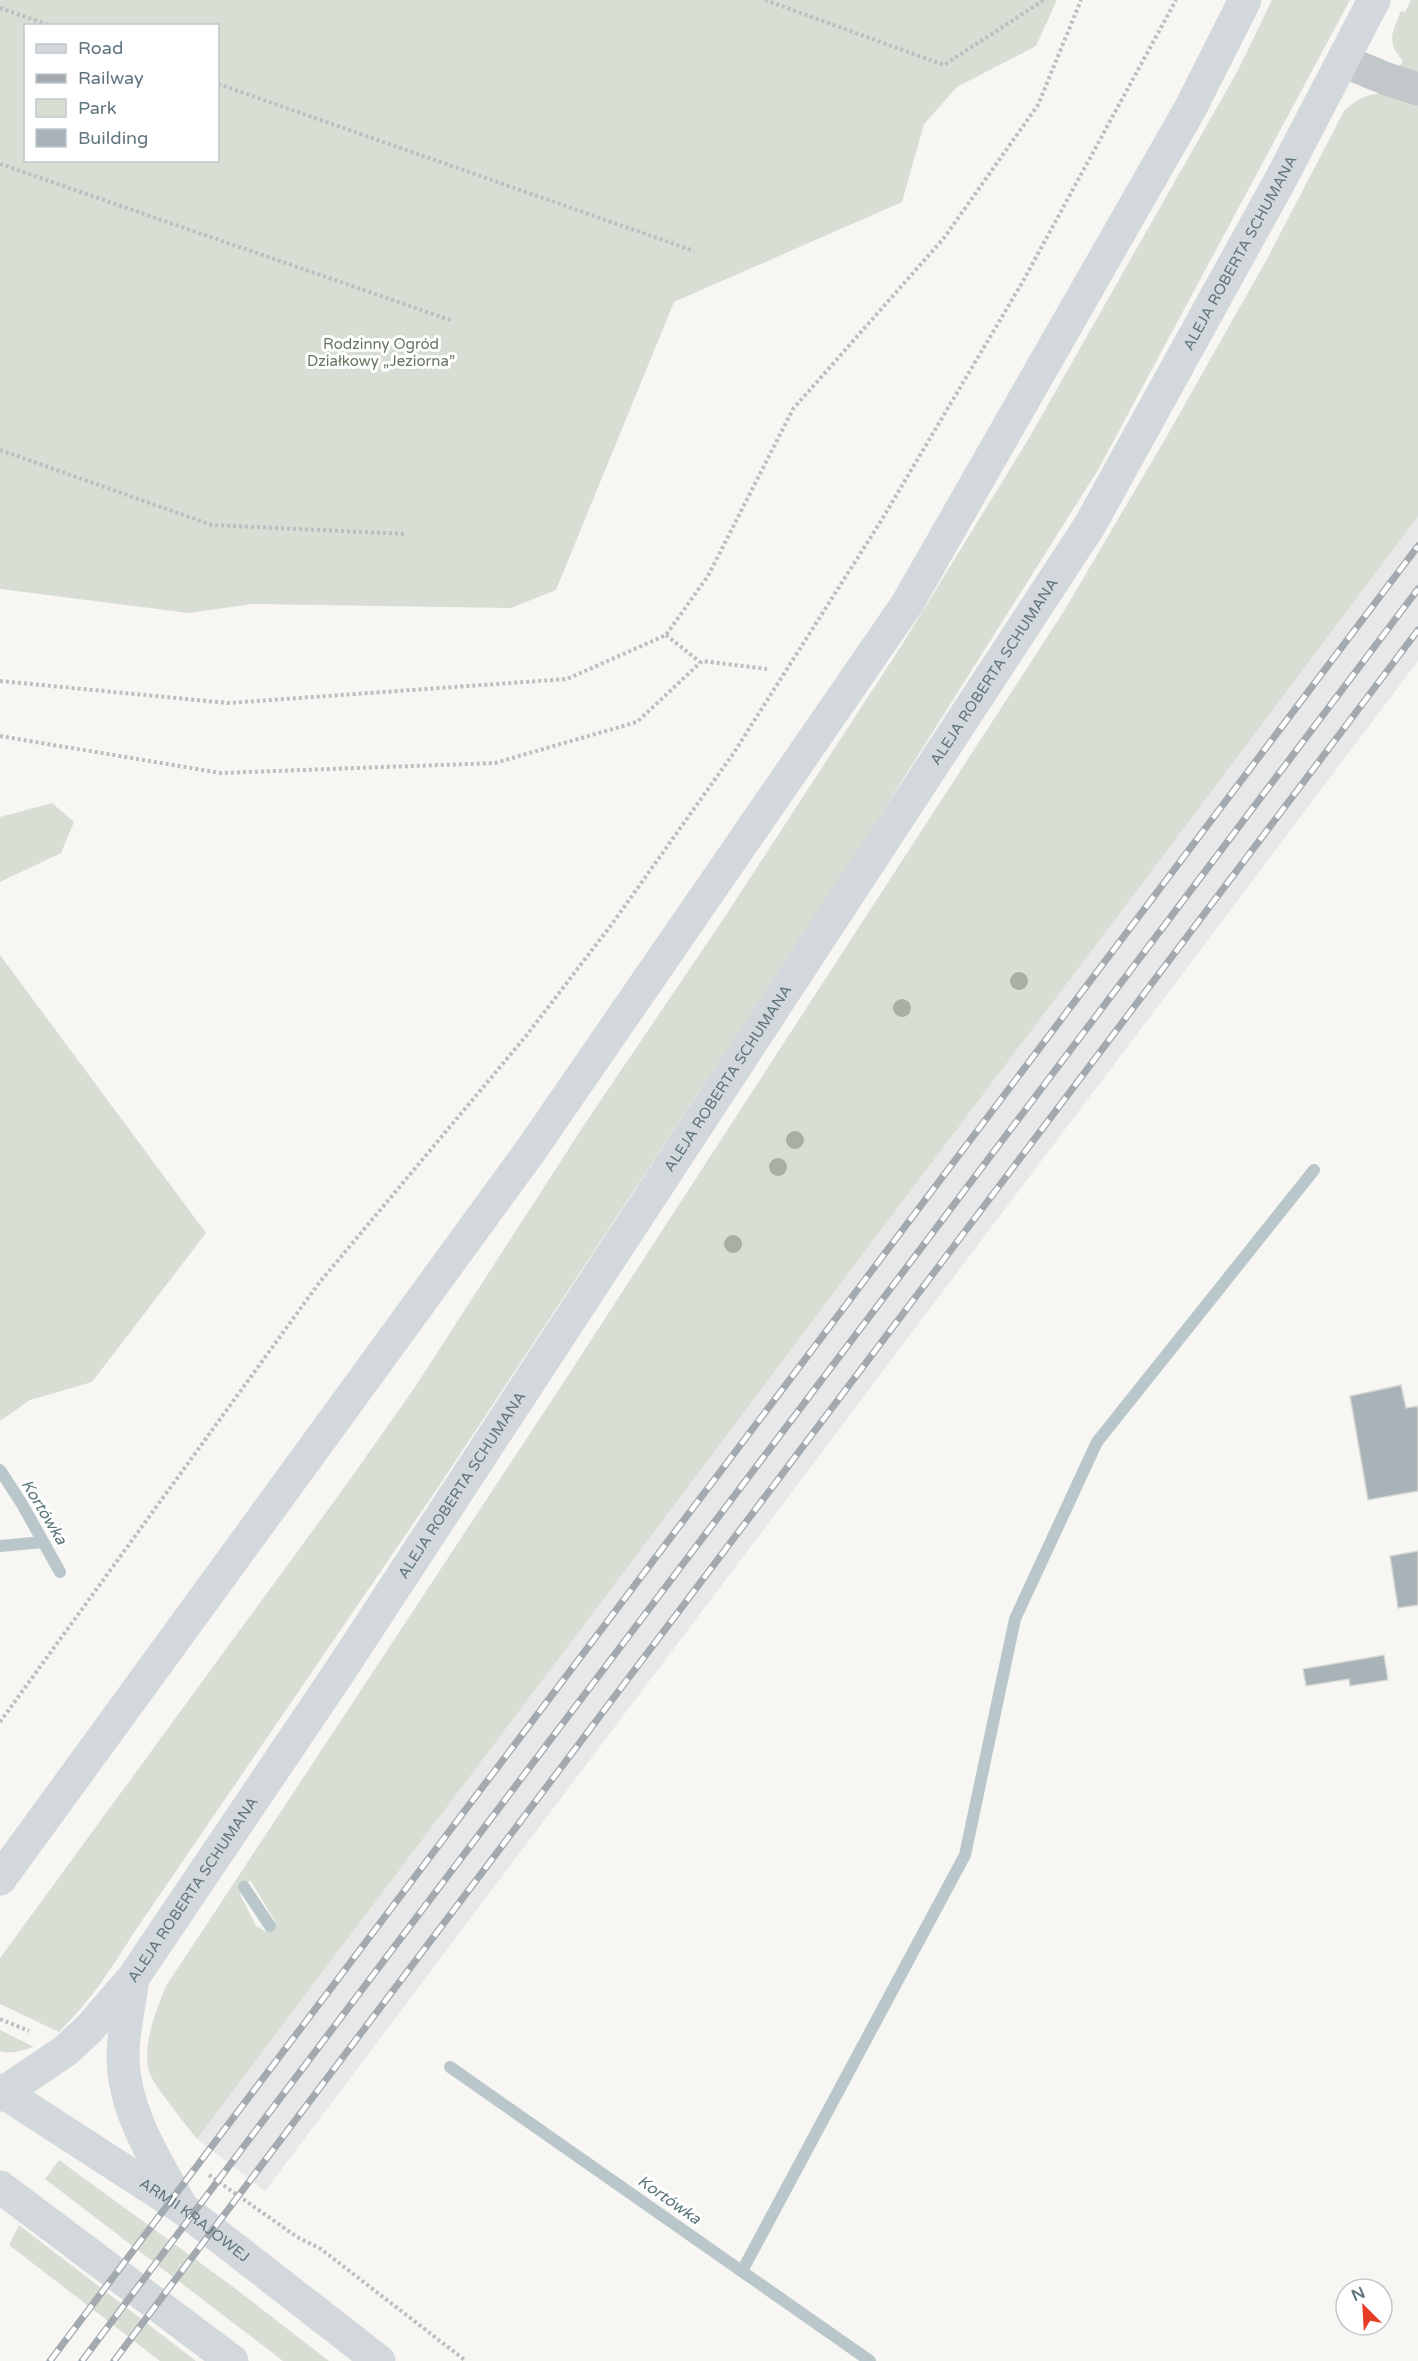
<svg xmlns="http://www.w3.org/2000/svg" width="1418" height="2361" font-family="'Varela Round',sans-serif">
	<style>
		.built { fill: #e7e8e7 }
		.green { fill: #d9ded4; fill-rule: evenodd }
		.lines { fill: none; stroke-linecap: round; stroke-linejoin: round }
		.stream { stroke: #b9c7ca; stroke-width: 12 }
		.building { fill: #a8b3b7; stroke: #d8d8d6; stroke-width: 1.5 }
		.path { stroke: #bcbfc1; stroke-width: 4; stroke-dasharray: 3 3; stroke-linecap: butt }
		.minor { stroke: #c2c7c9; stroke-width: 33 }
		.major { stroke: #d2d8db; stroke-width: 33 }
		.rail-casing { stroke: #a2aaaf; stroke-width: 7 }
		.rail { stroke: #fff; stroke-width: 4.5; stroke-dasharray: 14; stroke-linecap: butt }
		.tree { fill: #a7b0a2 }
		.labels { text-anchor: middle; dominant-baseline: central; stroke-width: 6; stroke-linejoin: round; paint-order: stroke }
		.street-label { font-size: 15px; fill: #61757f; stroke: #fff }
		.park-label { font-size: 15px; fill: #667760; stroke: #fff }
		.water-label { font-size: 16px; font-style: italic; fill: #5c767a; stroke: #fff }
	</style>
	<rect width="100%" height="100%" fill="#f7f6f3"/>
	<path class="built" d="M1418,517V661L265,2191L197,2139Z"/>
	<path class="green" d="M0,0H1057L1036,46L957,87L924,124L902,202L674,302L556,590L511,608L252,604L189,613L0,589ZM26,26H218V160H26Z
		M1272,0H1350L1098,470L992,638L849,865L439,1486L133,1934C110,1971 91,2000 59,2032L0,2004V1958L346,1485L415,1387L586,1122L726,915L903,643L1029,438L1237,72Z
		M1411,0H1418V74L1399,67L1403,61C1386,42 1392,33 1401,11L1405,12Z
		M1378,91L1418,104V517L197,2139C188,2127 151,2082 149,2072C142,2043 156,2012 166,1986L556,1394L1064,611L1168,434L1267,259L1344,111C1354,102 1363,95 1377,94ZM250,1880L275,1921L265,1931L256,1926L240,1894Z
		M52,803L74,822L61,853L0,882V817Z
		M0,955L206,1233L92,1382L30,1400L0,1421Z
		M0,2030L34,2047C23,2050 11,2055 0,2051Z
		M59,2160L228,2283L329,2361H283L45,2179Z
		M19,2225L196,2361H160L9,2245Z"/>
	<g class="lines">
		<path class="stream" d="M0,1470L22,1504L60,1572
			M0,1546L43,1542
			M244,1887L270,1926
			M450,2067L870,2361
			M742,2271L965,1855L1015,1619L1097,1442L1314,1170"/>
	</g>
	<path class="building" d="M1401,1385L1406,1408L1418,1406V1491L1368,1500L1350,1396Z
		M1418,1551V1605L1398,1608L1390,1556Z
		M1384,1655L1388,1680L1350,1686L1349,1679L1306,1686L1303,1669Z"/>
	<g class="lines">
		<path class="path" d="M765,0L944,65L1044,0
			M0,8L51,26
			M218,84L694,251
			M0,164L453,321
			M0,450L212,525L406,534
			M666,635L700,662
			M0,681L228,703L567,679L666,635L708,576L793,409L944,238L1038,105L1081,0
			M0,736L221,773L495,763L637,722L702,661L767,669
			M0,1722L319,1283L526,1036L612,924L733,754L881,521L1022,283L1176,0
			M0,2019L29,2031
			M209,2175L297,2237L321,2249L466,2361"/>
		<path class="minor" d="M1343,61L1387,79L1418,89"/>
		<g class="major">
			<path d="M0,1879L531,1150L907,604L1190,109L1245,0"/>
			<path d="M133,1978C130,2004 122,2034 123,2060C125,2114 156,2160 181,2206"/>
			<path id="s1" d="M0,2090L182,2208L379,2361"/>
			<path id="s2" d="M0,2095L65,2051L89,2029L133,1978L338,1674L1090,525L1282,177L1374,0"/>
			<path d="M0,2187L232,2361"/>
		</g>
		<defs>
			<path id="rail" d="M50,2361L1418,546
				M82,2361L1418,589
				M114,2361L1418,630"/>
		</defs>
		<use href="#rail" class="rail-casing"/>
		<use href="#rail" class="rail"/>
	</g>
	<g class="tree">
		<circle cx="1019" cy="981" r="9"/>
		<circle cx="902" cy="1008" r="9"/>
		<circle cx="795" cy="1140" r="9"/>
		<circle cx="778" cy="1167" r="9"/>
		<circle cx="733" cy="1244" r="9"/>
	</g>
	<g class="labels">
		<g class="street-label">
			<text stroke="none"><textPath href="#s2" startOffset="2229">ALEJA ROBERTA SCHUMANA</textPath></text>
			<text stroke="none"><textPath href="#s2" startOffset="1743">ALEJA ROBERTA SCHUMANA</textPath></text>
			<text stroke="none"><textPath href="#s2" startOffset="1257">ALEJA ROBERTA SCHUMANA</textPath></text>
			<text stroke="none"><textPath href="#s2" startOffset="771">ALEJA ROBERTA SCHUMANA</textPath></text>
			<text stroke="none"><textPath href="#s2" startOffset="285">ALEJA ROBERTA SCHUMANA</textPath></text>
			<text stroke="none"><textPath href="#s1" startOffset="234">ARMII KRAJOWEJ</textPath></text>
		</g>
		<g class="park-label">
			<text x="381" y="344">Rodzinny Ogród<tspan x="381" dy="17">Działkowy „Jeziorna”</tspan></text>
		</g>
		<g class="water-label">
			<text transform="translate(44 1512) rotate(59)">Kortówka</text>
			<text transform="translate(669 2200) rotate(35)">Kortówka</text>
		</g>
	</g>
	<rect x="24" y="24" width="195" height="138" fill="#ffffff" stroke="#c0c8cc" stroke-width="1.5"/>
	<rect x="36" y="44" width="30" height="9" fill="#d2d8db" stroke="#c0c8cc" stroke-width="1.5"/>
	<text x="78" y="54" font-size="18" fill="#61757f">Road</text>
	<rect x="36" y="74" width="30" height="9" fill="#a2aaaf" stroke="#c0c8cc" stroke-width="1.5"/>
	<text x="78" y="84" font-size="18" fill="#61757f">Railway</text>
	<rect x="36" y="99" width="30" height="18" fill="#d9ded4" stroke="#c0c8cc" stroke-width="1.5"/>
	<text x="78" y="114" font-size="18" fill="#61757f">Park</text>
	<rect x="36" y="129" width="30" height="18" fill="#a8b3b7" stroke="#c0c8cc" stroke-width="1.5"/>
	<text x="78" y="144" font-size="18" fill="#61757f">Building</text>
	<g transform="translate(1364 2307) rotate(336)"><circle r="28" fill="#ffffff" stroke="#c0c8cc" stroke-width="1.5"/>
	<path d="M0-4.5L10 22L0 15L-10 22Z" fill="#e73d24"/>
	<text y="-9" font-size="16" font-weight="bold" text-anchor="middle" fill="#61757f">N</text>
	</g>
</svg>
